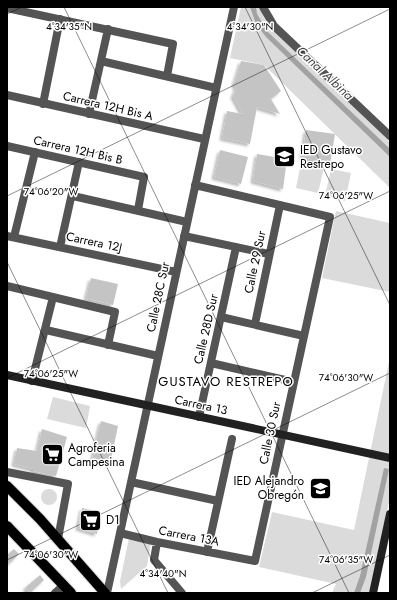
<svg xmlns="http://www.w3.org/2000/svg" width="397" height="600" font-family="Jost,sans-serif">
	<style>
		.green { fill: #dbdbdb }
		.water { fill: #a2a2a2 }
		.building { fill: #c4c4c4; filter: url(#shadow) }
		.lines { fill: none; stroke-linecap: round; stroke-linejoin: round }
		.primary-casing { stroke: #dbdbdb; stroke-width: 12 }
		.street { stroke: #545454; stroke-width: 8 }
		.secondary { stroke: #212121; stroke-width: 8 }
		.primary { stroke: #000; stroke-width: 10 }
		.ticks { fill: none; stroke: #000; stroke-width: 1; stroke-opacity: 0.45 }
		.labels { text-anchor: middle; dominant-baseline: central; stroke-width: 3; stroke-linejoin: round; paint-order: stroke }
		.street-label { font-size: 12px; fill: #000; stroke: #fff }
		.poi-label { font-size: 12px; fill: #000; stroke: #fff; text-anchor: start }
		.water-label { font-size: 13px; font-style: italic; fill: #434343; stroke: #fff }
		.neighbourhood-label { font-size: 13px; letter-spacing: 1px; fill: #000; stroke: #fff }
		.ticks-label { font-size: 10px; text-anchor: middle; fill: #000; stroke: #fff; stroke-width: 3; stroke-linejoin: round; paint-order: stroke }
	</style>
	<defs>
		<filter id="shadow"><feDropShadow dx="-2.5" dy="2.5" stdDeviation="1" flood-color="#0004"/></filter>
	</defs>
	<rect width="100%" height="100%" fill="#fff"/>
	<path class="green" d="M241,7H260L264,18L271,28L390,142V188L264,65L230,58Z
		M302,158L325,163L318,193L296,188Z
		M331,169L351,173L345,201L325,196Z
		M336,211L390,223V292L322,278Z
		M390,357V498L369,593H332L336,584L259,567L272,512L354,530Z
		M53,397L90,406L86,428L47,419Z
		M41 497a8 8 0 1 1 16 0a8 8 0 1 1-16 0Z
		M129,538L151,543L147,566L121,589L120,581Z"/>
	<path class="water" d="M250,7H256L257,14L268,32L390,149V157L266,37L256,24Z
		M384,468L389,469L366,577L360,593H354L360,576Z"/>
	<path class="building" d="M241,61L264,65L281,91L271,99L280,114L257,107L250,144L222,138L227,111L243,114L233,96L236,88L234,84Z
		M306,130L335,134L330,164L302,158Z
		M220,150L248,157L241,184L214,177Z
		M257,154L287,159L283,189L253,181Z
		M91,278L118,284L113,305L86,298Z
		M101,421L118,426L110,464L92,460Z
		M42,429L67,437L56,476L33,471V469L14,464L17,448L37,451Z
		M82,508L101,512L97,534L78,528Z
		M14,549L19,554L10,563L7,560V555Z
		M40,575L44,580L30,593L25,588Z"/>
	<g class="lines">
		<defs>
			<path id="primary" d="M7,486L40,519L105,593
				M7,526L71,593"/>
		</defs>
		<use href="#primary" class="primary-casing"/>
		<path class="street" d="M263,7L274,26L390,136
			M7,8L173,44L167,76
			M101,61L216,88
			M7,95L204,139
			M43,104L60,19
			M89,114L108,29
			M7,146L144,177L138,210
			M73,196L187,222
			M7,236L176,272
			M184,236L269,254
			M14,237L35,152
			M60,247L79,162
			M7,286L115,312L108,345
			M221,317L304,336
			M255,324L280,205
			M46,330L158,356
			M211,363L294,382
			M32,381L53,297
			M199,417L236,247
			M7,472L68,484L58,539
			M131,482L218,501
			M120,533L157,542L255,561L330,217L195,185
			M157,542L154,560L182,593
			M207,552L232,439
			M55,593L64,585
			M107,593L234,7"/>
		<path class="secondary" d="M7,375L390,458
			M373,593L390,514"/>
		<use href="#primary" class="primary"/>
	</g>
	<path class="ticks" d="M64,7L349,593M245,7L390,305M7,14L22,7M7,196L390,9M7,262L168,593M7,378L390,191M7,560L390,373M312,593L390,555"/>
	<defs>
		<symbol id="school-square" viewBox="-11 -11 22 22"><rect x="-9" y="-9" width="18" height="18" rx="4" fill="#000" stroke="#fff"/><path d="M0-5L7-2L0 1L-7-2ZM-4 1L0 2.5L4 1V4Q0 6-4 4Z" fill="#fff"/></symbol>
		<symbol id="supermarket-square" viewBox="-11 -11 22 22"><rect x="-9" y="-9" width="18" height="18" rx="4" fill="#000" stroke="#fff"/><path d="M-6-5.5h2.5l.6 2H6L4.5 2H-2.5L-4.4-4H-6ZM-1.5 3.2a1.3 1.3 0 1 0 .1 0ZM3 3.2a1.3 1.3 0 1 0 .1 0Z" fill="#fff"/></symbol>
	</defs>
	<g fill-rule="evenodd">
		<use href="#school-square" x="272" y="144" width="25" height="25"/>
		<use href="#supermarket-square" x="40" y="442" width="25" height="25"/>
		<use href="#school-square" x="308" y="476" width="25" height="25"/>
		<use href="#supermarket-square" x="78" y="508" width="25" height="25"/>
	</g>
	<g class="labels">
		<g class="street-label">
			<text transform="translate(108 106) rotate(13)">Carrera 12H Bis A</text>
			<text transform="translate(78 150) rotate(13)">Carrera 12H Bis B</text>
			<text transform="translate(94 242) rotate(12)">Carrera 12J</text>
			<text transform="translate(255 262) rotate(-78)">Calle 29 Sur</text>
			<text transform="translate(158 297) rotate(-78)">Calle 28C Sur</text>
			<text transform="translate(206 329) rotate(-77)">Calle 28D Sur</text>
			<text transform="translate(201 405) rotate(12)">Carrera 13</text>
			<text transform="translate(270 433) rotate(-78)">Calle 30 Sur</text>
			<text transform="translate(189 536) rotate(11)">Carrera 13A</text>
		</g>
		<g class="poi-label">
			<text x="300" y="150">IED Gustavo<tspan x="300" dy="14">Restrepo</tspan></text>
			<text x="68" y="448">Agroferia<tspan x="68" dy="14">Campesina</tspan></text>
			<text x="304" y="481" text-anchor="end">IED Alejandro<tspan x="304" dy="14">Obregón</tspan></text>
			<text x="106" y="520">D1</text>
		</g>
		<g class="water-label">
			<text transform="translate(325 73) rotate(43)">Canal Albina</text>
		</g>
		<g class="neighbourhood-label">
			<text x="226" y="381">GUSTAVO RESTREPO</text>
		</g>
	</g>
	<g class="ticks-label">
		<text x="69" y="30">4°34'35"N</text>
		<text x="250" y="30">4°34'30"N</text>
		<text x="51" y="195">74°06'20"W</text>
		<text x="346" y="199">74°06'25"W</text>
		<text x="51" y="377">74°06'25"W</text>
		<text x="346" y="381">74°06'30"W</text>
		<text x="51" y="558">74°06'30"W</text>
		<text x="346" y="563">74°06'35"W</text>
		<text x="163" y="577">4°34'40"N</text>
	</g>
	<rect width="397" height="600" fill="none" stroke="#000000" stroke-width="16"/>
</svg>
